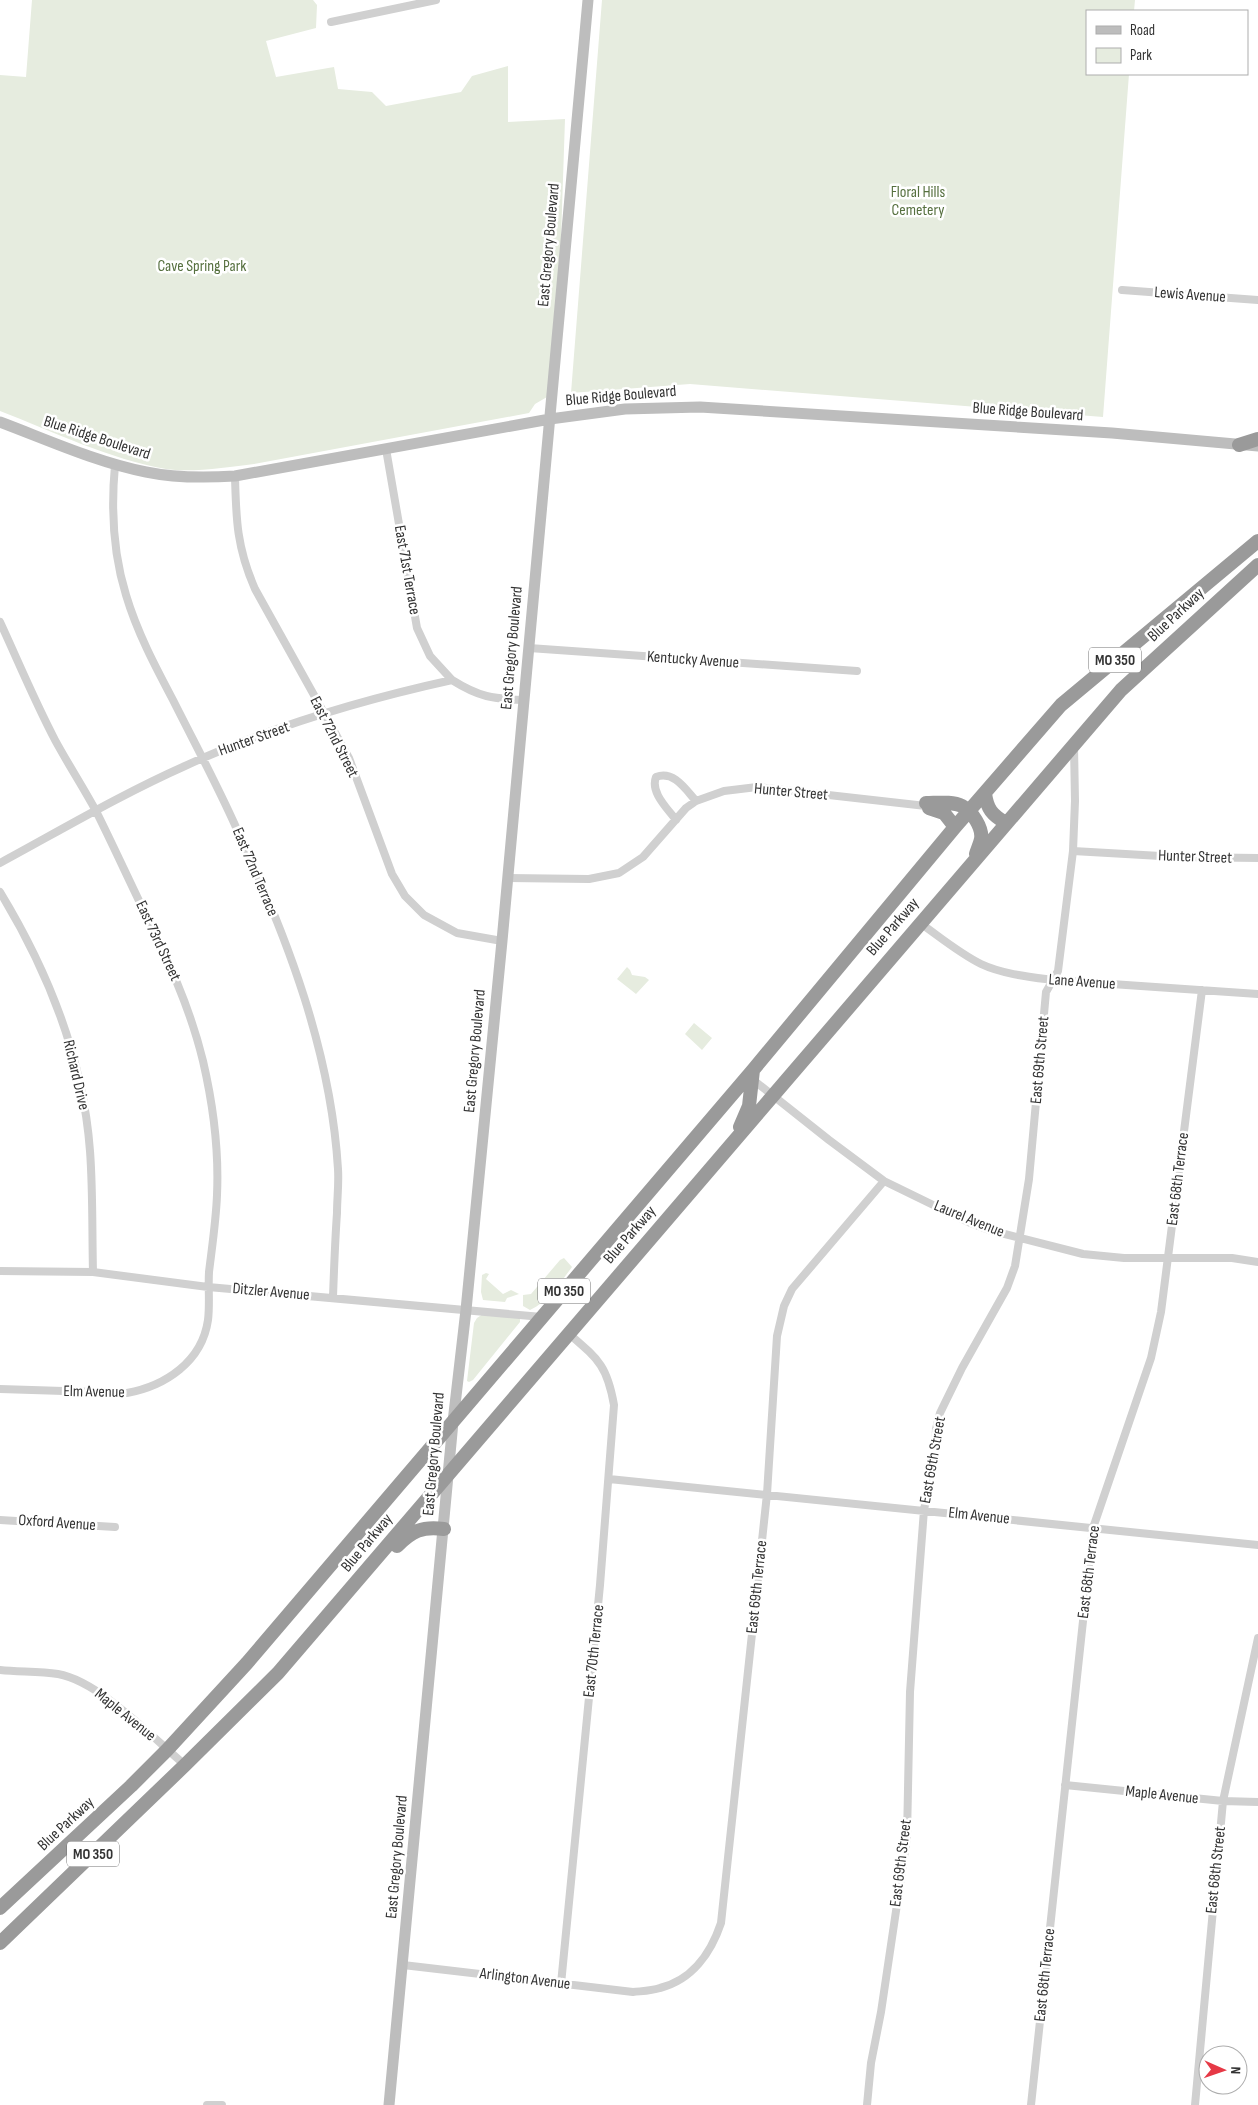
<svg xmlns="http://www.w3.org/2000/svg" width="1258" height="2105" font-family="'Sofia Sans Condensed',sans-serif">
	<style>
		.green { fill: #e6ecdf }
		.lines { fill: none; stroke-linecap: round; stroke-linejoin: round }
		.street { stroke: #d0d0d0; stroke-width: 8 }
		.secondary { stroke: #bdbdbd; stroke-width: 11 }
		.highway { stroke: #9a9a9a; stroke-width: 14 }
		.labels { text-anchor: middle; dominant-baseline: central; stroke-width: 5; stroke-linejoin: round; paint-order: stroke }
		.shield { fill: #fff; stroke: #707070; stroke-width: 1 }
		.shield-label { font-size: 15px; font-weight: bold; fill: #333 }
		.park-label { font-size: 16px; fill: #56703f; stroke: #fff }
		.street-label { font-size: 16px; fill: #333; stroke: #fff }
	</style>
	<rect width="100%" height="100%" fill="#fff"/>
	<path class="green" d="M32,0H313L317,5L316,28L266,41L276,77L334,67L338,89L372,92L386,106L461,92L472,76L508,66V122L565,119L560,269L547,397L535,404L529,413L254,464C229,467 191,473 166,469C109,459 54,432 0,411V75L26,77Z
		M602,0H1135L1134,11H1087V74H1129L1103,417L690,384L571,393Z
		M627,967L630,970L632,975L645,977L649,980L636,994L617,979Z
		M694,1023L712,1038L702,1050L685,1034Z
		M564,1258L572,1267C560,1283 548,1302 530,1310L523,1306V1295L531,1294L560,1260Z
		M486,1273L489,1274L486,1279L503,1294L511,1290L519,1294L507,1298L505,1302L483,1300L481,1292L482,1275Z
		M483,1314L520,1318V1322L473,1380L469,1382L467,1381L474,1323L477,1318Z"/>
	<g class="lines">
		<path class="street" d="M331,22L436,0
			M1122,290L1258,300
			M386,449L417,628L430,656L452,680
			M115,465C111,508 113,553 126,595C137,632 155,666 173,700C195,744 219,788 239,834C288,939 331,1053 338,1169C339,1184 337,1199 337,1213C335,1241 334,1269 333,1297
			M235,476C236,520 237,548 255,589L349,758L392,874L405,896L424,915L457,933L502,941
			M0,622C18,661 35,702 55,740C68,764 83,787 96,811C112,843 127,876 143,909C167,958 190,1007 203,1061C213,1104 219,1151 217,1195C216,1221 212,1247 209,1272C208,1288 210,1304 208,1320C202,1362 165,1386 127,1393L0,1389
			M529,648L857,671
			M676,820C667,808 650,792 656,777C674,770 686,790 696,801
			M1073,851L1178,857L1258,858
			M0,863C61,830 122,794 185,766C270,727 361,700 452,680C479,697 493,699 524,700
			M508,878L589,879L619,873L643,857L686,808L696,801L724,791L757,787L926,806
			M0,892C48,971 83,1057 90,1151C93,1191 92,1232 93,1272
			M920,923C940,937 959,953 981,964C1002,974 1030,977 1053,980L1258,994
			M752,1079L829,1140L884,1181L968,1222L989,1230L1083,1254L1124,1258H1232L1258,1262
			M0,1271L93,1272L208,1287L542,1317
			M609,1479L1258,1545
			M0,1520L115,1527
			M0,1670C19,1672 39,1671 58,1674C99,1681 153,1738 185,1765
			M1065,1785L1223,1801L1258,1802
			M403,1965L633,1992C642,1991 651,1991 660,1988C692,1980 711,1953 721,1923L767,1494L777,1336L784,1306L792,1289L884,1181
			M561,1984L600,1585L614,1405C607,1365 598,1359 568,1333
			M207,2105H222
			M867,2105L871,2063L881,2012L907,1837L910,1692L924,1510L935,1452L936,1429L940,1413L962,1368L1007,1288L1015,1266L1029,1179L1046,992L1058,971L1073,851L1075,801L1074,746
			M1031,2105L1093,1528L1151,1358L1161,1312L1202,990
			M1195,2105L1223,1801L1258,1638"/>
		<path class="secondary" d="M0,422C48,440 96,462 146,472C175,478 205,478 235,476L550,419L625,409L700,407L1112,433L1258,446
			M389,2105L453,1422L466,1310L502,941L588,0"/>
		<path class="highway" d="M1239,445L1258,439
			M985,793C987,809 992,815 1006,823
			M926,803C937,803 952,801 962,806C972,811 983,828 981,839C980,844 977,850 976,854
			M929,808L944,813L955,827
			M740,1127L749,1106L753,1070
			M397,1546C412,1531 422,1526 444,1529
			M0,1908L131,1786L167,1750L247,1663L753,1070L955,827L1061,705L1258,541
			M0,1943L185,1765L278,1673L1121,690L1258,565"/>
	</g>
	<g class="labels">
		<g class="shield">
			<rect x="1089" y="647.5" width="52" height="25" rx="4"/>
			<rect x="538" y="1278.5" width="52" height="25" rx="4"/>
			<rect x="67" y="1841.5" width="52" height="25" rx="4"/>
		</g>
		<g class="shield-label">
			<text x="1115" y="660">MO 350</text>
			<text x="564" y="1291">MO 350</text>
			<text x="93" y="1854">MO 350</text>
		</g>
		<g class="park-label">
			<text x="918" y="192">Floral Hills<tspan x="918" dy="18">Cemetery</tspan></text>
			<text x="202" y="266">Cave Spring Park</text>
		</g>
		<g class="street-label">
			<text transform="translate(549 245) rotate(-85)">East Gregory Boulevard</text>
			<text transform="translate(1190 295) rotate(4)">Lewis Avenue</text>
			<text transform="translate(621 396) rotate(-5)">Blue Ridge Boulevard</text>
			<text transform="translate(1028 412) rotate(4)">Blue Ridge Boulevard</text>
			<text transform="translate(97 438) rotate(18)">Blue Ridge Boulevard</text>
			<text transform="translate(407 570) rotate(80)">East 71st Terrace</text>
			<text transform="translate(1176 615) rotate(-43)">Blue Parkway</text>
			<text transform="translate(512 648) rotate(-85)">East Gregory Boulevard</text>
			<text transform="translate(693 660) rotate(4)">Kentucky Avenue</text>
			<text transform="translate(334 737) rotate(63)">East 72nd Street</text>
			<text transform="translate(254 739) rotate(-20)">Hunter Street</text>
			<text transform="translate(791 792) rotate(5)">Hunter Street</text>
			<text transform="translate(1195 857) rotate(2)">Hunter Street</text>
			<text transform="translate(255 872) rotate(67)">East 72nd Terrace</text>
			<text transform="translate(893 927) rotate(-49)">Blue Parkway</text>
			<text transform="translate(158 941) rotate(65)">East 73rd Street</text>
			<text transform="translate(1082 982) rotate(4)">Lane Avenue</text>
			<text transform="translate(475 1051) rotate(-85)">East Gregory Boulevard</text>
			<text transform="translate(1040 1060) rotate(-85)">East 69th Street</text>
			<text transform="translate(76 1075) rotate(77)">Richard Drive</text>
			<text transform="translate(1178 1179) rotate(-83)">East 68th Terrace</text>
			<text transform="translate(969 1219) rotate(22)">Laurel Avenue</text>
			<text transform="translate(630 1235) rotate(-49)">Blue Parkway</text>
			<text transform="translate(271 1292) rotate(5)">Ditzler Avenue</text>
			<text transform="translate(94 1392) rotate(1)">Elm Avenue</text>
			<text transform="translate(434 1454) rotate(-85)">East Gregory Boulevard</text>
			<text transform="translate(933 1460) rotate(-80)">East 69th Street</text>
			<text transform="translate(979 1516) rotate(6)">Elm Avenue</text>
			<text transform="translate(57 1523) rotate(4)">Oxford Avenue</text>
			<text transform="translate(367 1543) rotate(-50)">Blue Parkway</text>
			<text transform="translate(1089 1572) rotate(-83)">East 68th Terrace</text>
			<text transform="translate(757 1587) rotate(-84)">East 69th Terrace</text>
			<text transform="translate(594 1651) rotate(-84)">East 70th Terrace</text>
			<text transform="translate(125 1715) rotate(39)">Maple Avenue</text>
			<text transform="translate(1162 1795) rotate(6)">Maple Avenue</text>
			<text transform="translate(66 1824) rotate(-43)">Blue Parkway</text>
			<text transform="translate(397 1857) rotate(-85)">East Gregory Boulevard</text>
			<text transform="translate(901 1863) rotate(-83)">East 69th Street</text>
			<text transform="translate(1216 1870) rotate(-84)">East 68th Street</text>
			<text transform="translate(1045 1975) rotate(-84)">East 68th Terrace</text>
			<text transform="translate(525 1979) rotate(7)">Arlington Avenue</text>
		</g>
	</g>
	<rect x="1086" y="10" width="162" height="65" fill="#ffffff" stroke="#adadad"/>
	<rect x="1096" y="26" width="25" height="8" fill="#bdbdbd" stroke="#adadad"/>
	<text x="1130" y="35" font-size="15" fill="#333333">Road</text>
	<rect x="1096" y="48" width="25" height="15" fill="#e6ecdf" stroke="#adadad"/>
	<text x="1130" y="60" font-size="15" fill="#333333">Park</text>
	<g transform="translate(1223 2070) rotate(92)"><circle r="24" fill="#ffffff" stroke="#adadad"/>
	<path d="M0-4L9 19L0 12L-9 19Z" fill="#e63946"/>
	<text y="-8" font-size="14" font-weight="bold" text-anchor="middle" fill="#333333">N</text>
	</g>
</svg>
